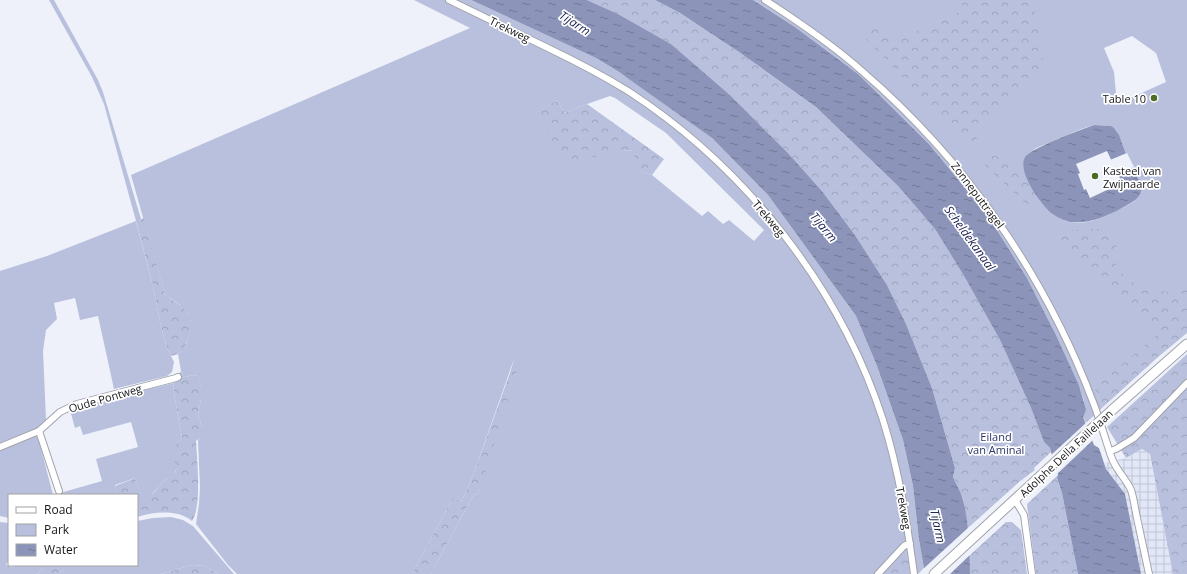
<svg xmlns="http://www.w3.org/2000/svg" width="1187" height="574" font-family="'Open Sans',sans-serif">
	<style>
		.industrial { fill: url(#industrial-grid) }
		.green { fill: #b8c0dd; fill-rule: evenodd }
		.forest { fill: url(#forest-crowns) }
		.water { fill: url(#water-ripples); fill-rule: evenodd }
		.pier { fill: #eef1fa }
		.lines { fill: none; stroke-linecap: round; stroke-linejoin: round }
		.minor-casing { stroke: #a1a3ac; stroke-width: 8 }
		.secondary-casing { stroke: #a1a3ac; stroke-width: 11 }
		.minor { stroke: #fff; stroke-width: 6 }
		.secondary { stroke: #fff; stroke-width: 9 }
		.secondary-bridge-casing { stroke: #a1a3ac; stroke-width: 11; stroke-linecap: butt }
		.secondary-bridge { stroke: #fff; stroke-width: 9 }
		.poi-dot { fill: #4d6d24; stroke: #fff; stroke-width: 1.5 }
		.labels { text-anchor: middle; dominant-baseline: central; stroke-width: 3.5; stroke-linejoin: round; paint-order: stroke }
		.street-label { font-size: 11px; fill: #151619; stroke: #fff }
		.poi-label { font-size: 11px; fill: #151619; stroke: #fff; text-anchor: end }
		.park-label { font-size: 11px; fill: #2c3566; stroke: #fff }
		.water-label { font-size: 12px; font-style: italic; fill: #202757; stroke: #fff }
	</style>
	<defs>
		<pattern id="industrial-grid" width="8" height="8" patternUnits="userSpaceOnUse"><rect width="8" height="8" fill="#e2e7f8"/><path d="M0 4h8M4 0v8" fill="none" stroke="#c1c5d4"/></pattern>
		<pattern id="forest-crowns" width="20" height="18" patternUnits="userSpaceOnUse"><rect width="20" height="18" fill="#b8c0dd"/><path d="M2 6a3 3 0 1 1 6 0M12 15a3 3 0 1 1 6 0" fill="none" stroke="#9da4bd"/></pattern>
		<pattern id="water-ripples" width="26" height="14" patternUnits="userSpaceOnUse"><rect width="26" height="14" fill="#8c95b9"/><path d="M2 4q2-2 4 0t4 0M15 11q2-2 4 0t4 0" fill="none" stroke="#717996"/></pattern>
	</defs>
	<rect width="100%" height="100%" fill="#eef1fa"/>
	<path class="industrial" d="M1143,449L1150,454L1173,574H1141L1125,495L1106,469L1104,463L1126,458Z"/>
	<path class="green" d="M49,0H54L98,80L103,92L141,219L136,222L153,286L161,327L167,348L174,362L172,372L167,376L114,389L98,316L80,320L75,298L54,303L57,319L46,330L43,351L46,420L37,428L0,443V271L47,256L136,221L104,104L92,77Z
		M414,0H471L596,58L638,84L712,138L768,195L856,316L877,366L903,440L913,486L919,540L924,568L918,574H910L906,549L903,550L880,574H431L474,494L478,495L514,359L475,470L462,501L453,498L412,574H237L228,565L196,524L199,504L200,487L198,440L202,435V428L198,414L201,399L200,382L198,376L192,375L186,377L183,376L181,371L178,354C186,349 186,345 189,336C194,321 189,311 176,302C172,299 169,298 165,295L131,175L470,28ZM610,96L615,98L666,133L764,230L754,241L729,220L723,224L708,211L702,216L652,175L635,170L634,150L623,151L538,111L557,101L565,113L587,104Z
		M753,0H1187V319L1094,388L1103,407L1086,423L1083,417L1084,401L1079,385L1056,335L1027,278L988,216L929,144L858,74L795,27ZM1132,36L1156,53L1166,82L1117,104L1114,72L1104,48ZM1094,125L1111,126C1128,142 1130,179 1135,201C1115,212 1092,226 1069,222C1063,221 1057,216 1052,214L1027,155L1036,148L1081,129Z
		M174,383L173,388L182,438L176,446V470L174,475L165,480L154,492L149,499L144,503L135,478L115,485L118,495H9V518L0,516V450L36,436L39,441L53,495L102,481L96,459L138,447L131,422L83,435L80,426L75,428L70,410L72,409L82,405Z
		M171,517L183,520L193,526L234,574H218L206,566L192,565L161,574H58L64,569V565H137V521L153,518Z
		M0,522L9,523V559L6,565L11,567L19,565H44V566L39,573L36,574H0Z"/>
	<path class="forest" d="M587,0H655L680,13L739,52L816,107L898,186L935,229L964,276L1000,340L1031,408L1044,442L1050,448L1051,452L1034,468L1035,470L1019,482L968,528L963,499L953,477L955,468L932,388L906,324L887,285L855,235L822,191L788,153L730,95L671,44L618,14Z
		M960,0H1033L1040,43L1043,53L1042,65L1029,82L983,128L976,140L983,151L1016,164L1025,174L1029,183L1040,202L1035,207L1030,208L989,169L866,39L870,32L875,28L885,32L890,43L964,10Z
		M557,101L565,113L587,104L664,159L652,175L634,170V150L623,151L563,163L538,110Z
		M144,218L165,295L183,307L190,317L192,328L184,350L178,354L171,356L167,348L161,327L153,286L136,221Z
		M1096,229L1117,231L1116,269L1138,286L1167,292L1187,289V333L1158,357L1103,407L1094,388L1156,336L1052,231Z
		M1187,354V574H1173L1150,454L1142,449L1126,458L1107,427Z
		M515,359L520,361L478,495L474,494L431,574H412L453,498L462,501L475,470Z
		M181,371L183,376L186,377L192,375L199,376L201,389V399L198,414L202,428V436L196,441C197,459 202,507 192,521C177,509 154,512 137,517V495H118L115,486L135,478L144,502C152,497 157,488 164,481C167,478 174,476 176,471C177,466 174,460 172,455L176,445L182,438L173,388L174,383Z
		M1058,475L1057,479L1062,493L1078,574H1036L1027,504Z
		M1006,522H1012L1021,530L1027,574H970V555Z
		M905,549H906L910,574H880Z
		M44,565H64V569L58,574H36L39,573L44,566Z
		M192,565L206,566L218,574H161Z"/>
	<path class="water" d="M471,0H587L618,14L671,44L730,95L788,153L822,191L855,235L887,285L906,324L932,388L955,468L953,477C956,484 961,492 963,500C969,523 970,550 970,574H925L919,540L913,486L903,440L877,366L856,316L768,195L712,138L619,72L596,58Z
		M655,0H753L795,27L858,74L929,144L988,216L1027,278L1056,335L1079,385L1086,410L1083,417L1094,445L1099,448L1106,469L1125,494L1141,574H1078L1062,493L1057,478L1058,475L1051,452L1050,448L1044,442L1031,408L1000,340L964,276L935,229L898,186L816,107L739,52L680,13Z
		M1094,125L1111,126L1114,128L1119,135L1126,154L1142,187C1140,200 1132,202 1122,208C1106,217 1088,224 1070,222C1064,221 1055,216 1051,213C1040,203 1017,172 1025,157C1031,148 1082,129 1094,125ZM1107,151L1122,183L1090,198L1086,189L1084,190L1078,174L1080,173L1076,164Z"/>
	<path class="pier" d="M1127,153L1134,167L1117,174L1110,160Z
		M1087,422L1094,439L1056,475L1050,456Z
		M969,527L972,553L950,574H923L922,570Z"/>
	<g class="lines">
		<defs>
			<path id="minor" d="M449,0C482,16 515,32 548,48C575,61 602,75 628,91C745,167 840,287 883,420C899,471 907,522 914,574
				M765,0C799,22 833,45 863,72C966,161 1045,275 1093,402C1100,420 1105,438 1111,456C1116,471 1126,478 1131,490C1134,499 1135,509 1137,518C1141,537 1145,555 1149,574
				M39,431L59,491
				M0,447L39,431L60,412L77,404L176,378L178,377
				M1110,451L1116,449L1134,438L1187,383
				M1015,500L1024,515L1032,574
				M878,574L904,546L910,543"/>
			<path id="secondary" d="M1111,411L1187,344
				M934,574L1037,479"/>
		</defs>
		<use href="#minor" class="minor-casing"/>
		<use href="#secondary" class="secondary-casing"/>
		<use href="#minor" class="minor"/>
		<use href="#secondary" class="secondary"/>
		<defs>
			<path id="secondary-bridge" d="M1037,479L1111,411"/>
		</defs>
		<use href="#secondary-bridge" class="secondary-bridge-casing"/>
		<use href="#secondary-bridge" class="secondary-bridge"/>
	</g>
	<g class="poi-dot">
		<circle cx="1154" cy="98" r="4"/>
		<circle cx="1095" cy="176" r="4"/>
	</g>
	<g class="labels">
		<g class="street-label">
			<text transform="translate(510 29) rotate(26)">Trekweg</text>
			<text transform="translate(978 195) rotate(53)">Zonneputtragel</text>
			<text transform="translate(769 218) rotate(50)">Trekweg</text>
			<text transform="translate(105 398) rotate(-16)">Oude Pontweg</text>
			<text transform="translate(1066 453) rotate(-43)">Adolphe Della Faillelaan</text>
			<text transform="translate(904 508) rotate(80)">Trekweg</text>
		</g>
		<g class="poi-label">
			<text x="1146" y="98">Table 10</text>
			<text x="1103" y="170" text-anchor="start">Kasteel van<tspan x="1103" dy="13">Zwijnaarde</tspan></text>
		</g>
		<g class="park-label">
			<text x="996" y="436">Eiland<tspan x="996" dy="13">van Aminal</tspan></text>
		</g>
		<g class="water-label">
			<text transform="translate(575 23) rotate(33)">Tijarm</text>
			<text transform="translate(824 227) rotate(50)">Tijarm</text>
			<text transform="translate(970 238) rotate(54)">Scheldekanaal</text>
			<text transform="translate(938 526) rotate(78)">Tijarm</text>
		</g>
	</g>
	<rect x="8" y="494" width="130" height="72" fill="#ffffff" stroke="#a1a2a3"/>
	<rect x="16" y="507" width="20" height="6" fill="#ffffff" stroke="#a1a2a3"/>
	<text x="44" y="514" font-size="12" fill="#151619">Road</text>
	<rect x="16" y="524" width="20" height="12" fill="#b8c0dd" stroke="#a1a2a3"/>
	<text x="44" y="534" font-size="12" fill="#151619">Park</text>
	<rect x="16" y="544" width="20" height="12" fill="url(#water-ripples)" stroke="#a1a2a3"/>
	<text x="44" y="554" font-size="12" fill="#151619">Water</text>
</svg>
